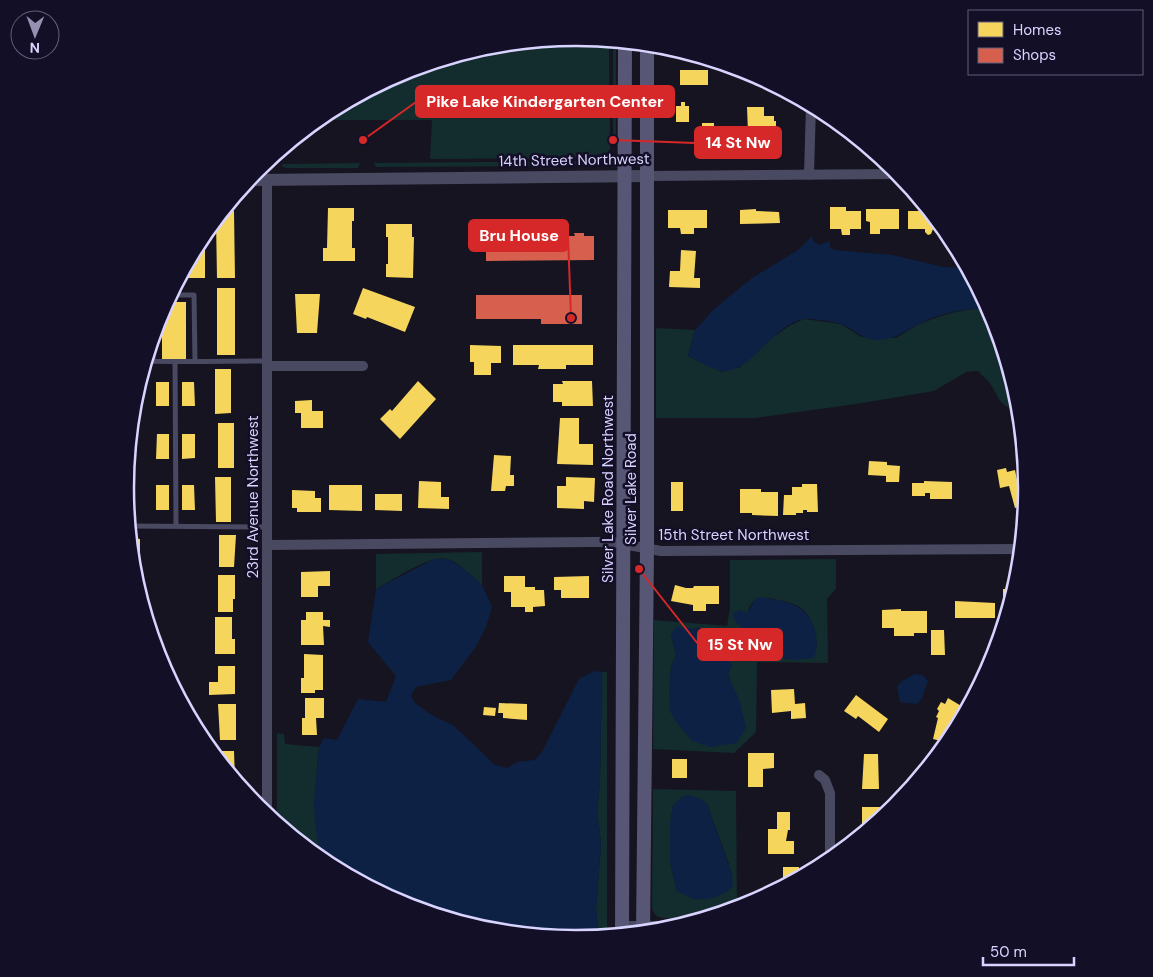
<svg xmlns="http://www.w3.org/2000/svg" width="1153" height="977" font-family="'DM Sans',sans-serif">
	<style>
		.green { fill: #132c2d; fill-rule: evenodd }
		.water { fill: #0d2144 }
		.homes { fill: #f6d55c }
		.shops { fill: #d6604d }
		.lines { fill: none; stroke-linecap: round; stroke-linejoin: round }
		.service { stroke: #4a4962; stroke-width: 5 }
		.minor { stroke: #4a4962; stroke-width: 10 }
		.tertiary { stroke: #4a4962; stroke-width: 12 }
		.secondary { stroke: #575674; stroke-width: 14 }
		.labels { text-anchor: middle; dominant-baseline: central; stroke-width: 5; stroke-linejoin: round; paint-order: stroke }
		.street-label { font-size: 15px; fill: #d9d4ff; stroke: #130f26 }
		.rim { fill: none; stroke: #d9d4ff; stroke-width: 2.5 }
		.leader { fill: none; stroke: #d62828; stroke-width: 2 }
		.callout-dot { fill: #d62828; stroke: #130f26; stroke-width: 2 }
		.callout { fill: #d62828; stroke: #d62828; stroke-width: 2 }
		.callout-label { font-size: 16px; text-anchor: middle; font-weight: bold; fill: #fff }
	</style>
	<rect width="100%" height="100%" fill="#161421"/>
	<path class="green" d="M577,38L609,41L610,149L606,155L598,158L430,159L432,120H318L326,113L404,72L489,46Z
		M613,41H616V138H613Z
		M606,159L605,161L591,164L550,166L376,167L374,163L597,161Z
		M360,163L358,168H286L281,166L283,164Z
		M978,308L990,310L993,316L1019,401L1020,410C999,409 999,396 989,382C986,378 981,375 978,371L966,372L934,391L856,404L755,418H656V328L695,330L688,356L722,372L740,367L772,338L789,326L804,319L841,324L861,337L896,338L917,325L938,317L955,312Z
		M482,552V585C473,578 458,561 447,559C429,555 393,580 376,589V554Z
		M836,559V589L827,599L828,663L757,662L756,732L734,753L653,749L654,620L727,626L730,608V560ZM770,598C777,600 784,601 790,603C810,608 815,627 817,645L777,655L763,644L748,636L745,629L749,607L755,600ZM698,628L714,630L716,641L731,683L670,711V678L671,666L676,656L671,634Z
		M602,672H607V936L596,938L599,933L596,910L601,843L597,812L600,779Z
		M277,733L284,734L285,744L319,747C316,784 310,823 325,858L321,859L277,824Z
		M653,789L736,791L737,909L706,918H663C656,917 654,914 652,908ZM707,804L729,864L695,899L677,891L670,863V825L673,805Z"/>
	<path class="water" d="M812,236L814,242L819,245L830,241V248L834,250L892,255L943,267L968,268L990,310C966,306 938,314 917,325C901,333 898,338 879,340C863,341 855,329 841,324C835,322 810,318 804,319C773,324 752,372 723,371C715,371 696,359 688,356L695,330L714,309L752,278L798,250Z
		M434,559H448L463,568L482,585L492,607L486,627L475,648L451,680L416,687L411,695L414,702L423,709L437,718L453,725L495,765L507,768L517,762L535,760L543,750L579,679L594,671L602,672L600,779L597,812L601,843L596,910L599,933L596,938L576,939L488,931L404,905L328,864L318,842L315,824L314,801L319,747L324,738L337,740L358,699L386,702L396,676L368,642L376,589Z
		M759,597C786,601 810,603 816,635C817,643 818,651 813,658L795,660L786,659L748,636C743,626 734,625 733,613L739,610L747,613L755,600Z
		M676,627L714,630L716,641L732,665L728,676L739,699L746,728L736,743L711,747L692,741L677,723L670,711L669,691L671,666L676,656L671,634Z
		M915,674L923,675L928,681L922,698L917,704L900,702L897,686L902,681Z
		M688,795L699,798L707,804L732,874L733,886C726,895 707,901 695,899C689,898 682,893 677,891L670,863V825L673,805L682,797Z"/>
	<path class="homes" d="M680,70H708V85H680Z
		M756,75L773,85V88L754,85Z
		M681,102H685V106H689V122H676V106H681Z
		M747,107H764V116H774V121H776V141H763V133H748Z
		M702,123H714V136H702Z
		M830,207H846V211H861V229H850V235H842L841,229H830Z
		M328,208H354V221H352V248H355V261H323V248H327Z
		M756,209V211L779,212L780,223L740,224V210Z
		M866,209H899V229H880V234H870V222L866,221Z
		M927,209L942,226V229H933L931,234L928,235L925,232V229H908V211H927Z
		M668,210H707V228H694V234H681L680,228H668Z
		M224,211H234L235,278H217L216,220Z
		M386,224H412V237H414L413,278L386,277V264H388V237H386Z
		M205,234V278H187V265Z
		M681,250L696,251L694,278H700V288L669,287L670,271H680Z
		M217,288H235V355H217Z
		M363,288L415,307L405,332L367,317L366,319L353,314Z
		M295,294H320L317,333H297Z
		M167,302H186V359H162V312Z
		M470,345L501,346V363H491V375H474V362H470Z
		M513,345H593V365H566V369H538L539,365H513Z
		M215,369H231V413L215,414Z
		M418,381L436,399L400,439L380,419L390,409L392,411Z
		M562,381H592L593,406H562V402H553V384H563Z
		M156,382H169V406H156Z
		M182,382H194L195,406H182Z
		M312,400V411H323V428H301V413H295V401Z
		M560,418H579V444H593V465L557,464Z
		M218,423H234V468H218Z
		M131,431H133L132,469H127Z
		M157,434H169V459H156Z
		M182,434H195V458L182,459Z
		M494,455L511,456L510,475H514V486H506L505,491H491Z
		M869,461L887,462V465L900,466L899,482H886V476L868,475Z
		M1006,468L1007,472L1015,470L1020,495L1025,494L1026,505L1015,508L1009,486L1000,488L997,470Z
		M215,477H231V522H216Z
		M566,477L595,478L594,502L584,501V509L557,508V486H566Z
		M127,478H135V522H129L126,488Z
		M419,481L441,482V497H449V509L418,508Z
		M924,481L952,482V499H930V493H925V496H912V483H924Z
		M671,482H683V511H671Z
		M802,484H817L818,512H807V510H803V513H796V515H783L784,495H792V487H802Z
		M156,485H169V510H156Z
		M182,485H194L195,510H182Z
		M329,485H362V511L329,510Z
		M740,489H761V492H778V516L752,515V513H740Z
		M292,490L315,491V498H321V512H297V508H292Z
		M375,494H402V511L375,510Z
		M219,535H236L234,567H219Z
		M130,538L140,539V568H133Z
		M330,571V586H318V597H301V572Z
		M218,575H235V599H233V612H218Z
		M504,576H525V587H535V590H544L545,606L533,607V612H525V607H511V592H504Z
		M589,576V598H561V590H554V577Z
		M675,585L686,588H693L694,586H719V604H706V611H693V605L671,601Z
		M1003,589H1015L1010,605H1003Z
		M955,601L995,603V618H955Z
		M901,609V611H927V633H914V636H894V628H882V610Z
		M306,612H323V620H330V627L323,626L324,645H301V620H306Z
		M215,617H232V639H235V654H215Z
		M931,630H944L945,655H931Z
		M304,654L323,655V690H315V693H301V678H304Z
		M218,666H235V694L209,695V682H218Z
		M794,689L795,704L805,703L806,718L791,719V711L772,713L771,690Z
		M856,695L888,719L879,732L858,716L856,719L844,711Z
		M305,698H324V718H316L317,735H302V718H305Z
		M948,698L963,707L959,714L957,713L950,725H951L949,736H947L945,742L933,739L938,718L936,717L939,711L937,709L941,702L945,704Z
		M499,703L527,704V720L503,718V713H498Z
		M218,704H236V740H220Z
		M484,707L496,708L495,716L483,715Z
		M219,751H234L235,780L219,761Z
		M748,753H774V768L763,769V787H748Z
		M864,754H878L879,789H862Z
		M672,759H687V778H672Z
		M862,807H880V820L862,835Z
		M777,812H790V830H788L786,841H794V854H768V829H777Z
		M783,867H799V879L783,887Z"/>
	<path class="shops" d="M549,233H558V236H575L574,233H584V236H594V260L486,261V237L510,236V234H519V236H549Z
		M476,295H582V324H541V319H476Z"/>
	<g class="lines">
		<path class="service" d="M176,286V295
			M171,295H194L195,361
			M146,361C186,362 227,361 267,361
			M153,361V337
			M175,363L176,525
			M129,526L268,527"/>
		<path class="minor" d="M809,175L811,105
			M648,176L899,174
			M268,366H363
			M268,545L592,542H612L661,551L1022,549
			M819,775L825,780L830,793V861
			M267,815V180
			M622,926H681"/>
		<path class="tertiary" d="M249,180L648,176"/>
		<path class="secondary" d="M643,933L647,550V44
			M622,935L625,42"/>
	</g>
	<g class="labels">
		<g class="street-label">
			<text transform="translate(574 160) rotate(-1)">14th Street Northwest</text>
			<text transform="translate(608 489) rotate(-90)">Silver Lake Road Northwest</text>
			<text transform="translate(631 489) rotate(-90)">Silver Lake Road</text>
			<text transform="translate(253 497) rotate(-90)">23rd Avenue Northwest</text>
			<text x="734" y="535">15th Street Northwest</text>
		</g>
	</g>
	<path d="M0 0H1153V977H0ZM134 488a442 442 0 1 1 884 0a442 442 0 1 1-884 0Z" fill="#130f26" fill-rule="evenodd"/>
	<path class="rim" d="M134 488a442 442 0 1 1 884 0a442 442 0 1 1-884 0Z"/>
	<path class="leader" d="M363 140L416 102M613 140L695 143M571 318L568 235M639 569L698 644"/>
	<g class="callout-dot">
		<circle cx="363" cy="140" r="5"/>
		<circle cx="613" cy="140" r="5"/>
		<circle cx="571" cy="318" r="5"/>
		<circle cx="639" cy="569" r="5"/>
	</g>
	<g class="callout">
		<rect x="416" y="86" width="258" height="31" rx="5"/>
		<rect x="695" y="127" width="86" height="31" rx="5"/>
		<rect x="469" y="220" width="99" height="31" rx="5"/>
		<rect x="698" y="629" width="84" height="31" rx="5"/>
	</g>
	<g class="callout-label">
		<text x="545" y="107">Pike Lake Kindergarten Center</text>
		<text x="738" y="148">14 St Nw</text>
		<text x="519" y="241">Bru House</text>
		<text x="740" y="650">15 St Nw</text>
	</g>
	<rect x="968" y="10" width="175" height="65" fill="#130f26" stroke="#625e7d"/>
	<rect x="978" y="22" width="25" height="15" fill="#f6d55c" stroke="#625e7d"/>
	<text x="1013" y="35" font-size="15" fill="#d9d4ff">Homes</text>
	<rect x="978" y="48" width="25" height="15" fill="#d6604d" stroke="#625e7d"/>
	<text x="1013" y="60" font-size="15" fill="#d9d4ff">Shops</text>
	<g transform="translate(35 35) rotate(181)"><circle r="24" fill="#130f26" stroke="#625e7d"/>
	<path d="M0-4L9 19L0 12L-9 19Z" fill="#9591b1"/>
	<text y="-8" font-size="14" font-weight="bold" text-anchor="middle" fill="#d9d4ff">N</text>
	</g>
	<path d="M983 957v8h91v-8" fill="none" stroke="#d9d4ff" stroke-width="2.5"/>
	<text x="990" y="957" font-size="15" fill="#d9d4ff" stroke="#130f26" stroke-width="4" paint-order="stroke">50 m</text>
</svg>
